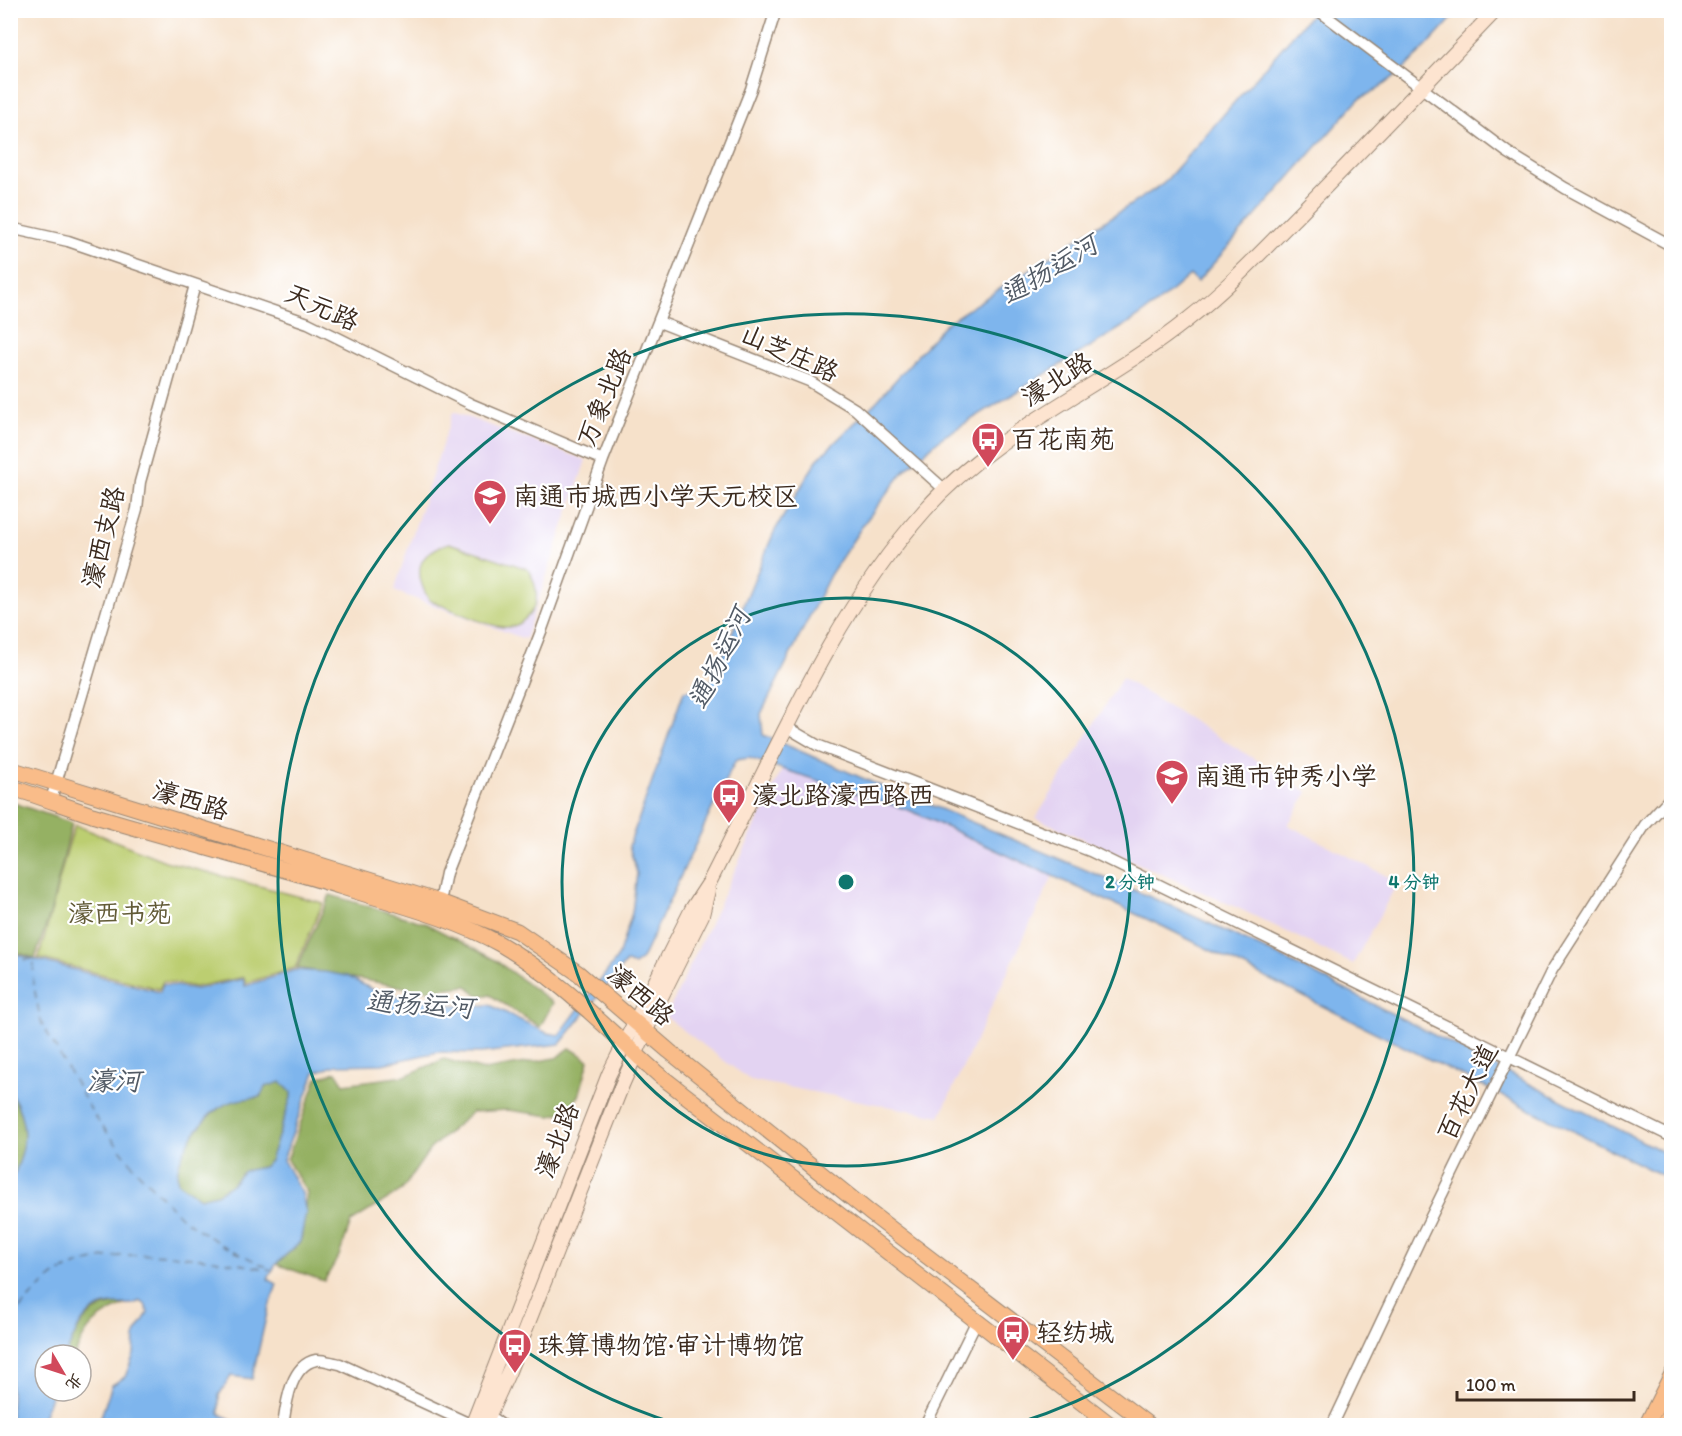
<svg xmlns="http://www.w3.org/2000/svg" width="1682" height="1436" font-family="Itim,'LXGW WenKai TC',sans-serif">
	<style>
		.built { fill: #e3d3f2 }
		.green { fill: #bcce71; stroke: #7c7c48; stroke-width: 1.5 }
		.forest { fill: #95b163; stroke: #686e40; stroke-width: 1.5 }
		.water { fill: #7eb5ed; stroke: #5c7086; stroke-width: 1.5; fill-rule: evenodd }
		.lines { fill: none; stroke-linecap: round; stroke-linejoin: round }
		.ferry { stroke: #525b66; stroke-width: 1.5; stroke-dasharray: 8 6; stroke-linecap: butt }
		.street-casing { stroke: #988674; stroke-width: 13 }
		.secondary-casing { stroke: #988674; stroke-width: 16 }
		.primary-casing { stroke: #988674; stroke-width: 17 }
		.street { stroke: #fff; stroke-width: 10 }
		.secondary { stroke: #fde4d0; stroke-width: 14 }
		.primary { stroke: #f9bc89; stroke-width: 15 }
		.ring { fill: none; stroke: #0f766e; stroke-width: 3 }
		.labels { text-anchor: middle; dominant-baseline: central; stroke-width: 4.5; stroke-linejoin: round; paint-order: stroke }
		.street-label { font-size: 26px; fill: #3b2a1e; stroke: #fff }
		.poi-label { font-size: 26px; fill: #3b2a1e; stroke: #fff; text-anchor: start }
		.park-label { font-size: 26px; fill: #625b37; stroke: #fff }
		.water-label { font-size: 27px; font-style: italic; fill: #525b66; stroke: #fff }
		.centre { fill: #0f766e; stroke: #fff; stroke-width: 3 }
		.ring-label { font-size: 18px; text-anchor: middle; font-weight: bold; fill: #0f766e; stroke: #fff; stroke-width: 4.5; stroke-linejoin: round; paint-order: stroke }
	</style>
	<rect width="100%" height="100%" fill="#fff"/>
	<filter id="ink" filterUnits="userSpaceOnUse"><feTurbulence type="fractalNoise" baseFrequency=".0167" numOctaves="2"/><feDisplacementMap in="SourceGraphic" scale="12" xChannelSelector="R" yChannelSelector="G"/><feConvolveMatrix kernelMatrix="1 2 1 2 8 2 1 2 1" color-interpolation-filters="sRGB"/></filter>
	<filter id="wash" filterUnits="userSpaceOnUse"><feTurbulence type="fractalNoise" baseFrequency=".008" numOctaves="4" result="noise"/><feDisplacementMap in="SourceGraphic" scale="24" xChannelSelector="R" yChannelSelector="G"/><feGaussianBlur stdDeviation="1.35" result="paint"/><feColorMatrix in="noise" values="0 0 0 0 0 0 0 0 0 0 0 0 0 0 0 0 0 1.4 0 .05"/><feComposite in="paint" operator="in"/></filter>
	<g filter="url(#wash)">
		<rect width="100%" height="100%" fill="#f6e1ca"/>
		<path class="built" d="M453,412L586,460L525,639L394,591Z
			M1122,678L1308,792L1288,825L1398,882L1353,964L1238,908L1036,818Z
			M784,765L1059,863L940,1116L750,1080L666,1017Z"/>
		<path class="green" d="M449,543L528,569C535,581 540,596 533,609C527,619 516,629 503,627C483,625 449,608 429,600C413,572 416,554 449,543Z
			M75,825L165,861L323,903L295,968L246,983L244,977L195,987L163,981L159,989L38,958C53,914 60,868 75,825Z"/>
		<path class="forest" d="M11,802L72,823L50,914L35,958L11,951Z
			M330,895L425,923L495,960L553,1003L540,1027L490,995H478L467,986L429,990L414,989L297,968Z
			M570,1048L589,1060L579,1096L564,1112L551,1116L508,1110L472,1112L430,1149L402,1190L351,1222L339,1256L324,1281L276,1264L301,1242L307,1192L287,1160L317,1078L336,1072L344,1084L405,1076L444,1059L484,1070L556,1058Z
			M281,1081L291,1092V1098L270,1161L263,1167L244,1171L231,1185L217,1194L200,1198L178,1183C172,1160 200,1120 219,1108C232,1099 245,1099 260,1097L265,1087Z
			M11,1093C30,1124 27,1151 11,1183Z
			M117,1304L124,1305C96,1318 86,1326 75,1355H66C76,1329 86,1307 117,1304Z"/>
		<path class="water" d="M1314,11H1459C1429,43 1400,80 1359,99L1197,282L1190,275L1155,305L1132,321L941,438L905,470L865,522L830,575L761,714L763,735L920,803L924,802L1174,907L1279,956L1671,1156V1180L1162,926L911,811L749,758L736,760L726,779L642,959L634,965L626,962L560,1044L481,1053L438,1052L382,1064L337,1065L315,1072L283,1160L302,1193L306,1213L300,1242L276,1264L268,1279L277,1284L267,1313L252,1379L231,1376L219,1395V1414L231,1419L235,1425H98L112,1385L125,1377L134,1354L135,1334L148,1313L145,1304L140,1301C132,1306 125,1304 117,1304C86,1303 75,1331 66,1355H45V1391H53L40,1425H11L10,1183C27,1151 30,1124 11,1093V953L160,992L163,984L196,989L243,979L245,986L295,970L325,972L347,976L379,993L458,1006L490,1005L547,1033L559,1035L618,957L632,913L637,873L629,846L684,691L703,688L713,678L774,532L817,460L877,401L945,324L1163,184ZM281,1082L291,1092V1098L270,1161L263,1167L244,1171L231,1185L217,1194L200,1198L178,1183C172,1161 200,1119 219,1108C232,1099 245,1099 260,1097L265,1087Z"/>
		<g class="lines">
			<path class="ferry" d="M10,961L34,959L33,982L41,1022L95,1117L139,1173L183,1219L222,1245L273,1270C204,1258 131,1242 64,1270C49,1276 21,1307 10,1320"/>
		</g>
	</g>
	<g filter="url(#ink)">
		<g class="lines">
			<defs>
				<path id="street" d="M1318,10L1507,152L1565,188L1672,246
					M10,228L68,241L308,323L471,404L603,460
					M659,322L809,381L855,409L945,490
					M788,728L817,745L1090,851L1672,1137
					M51,800L137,509L140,482L195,285
					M440,902L446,873L542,629L603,460L751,89L776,10
					M484,1412L503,1426
					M283,1426C286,1405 290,1365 316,1360C322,1359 333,1363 340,1364L472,1425
					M925,1426L977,1320
					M1332,1426L1423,1233L1552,970L1645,825L1672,796"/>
				<path id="secondary" d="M472,1426L609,1074L692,909L709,883C775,755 829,618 925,510C997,429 1103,387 1187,320C1228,288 1263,250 1300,213C1366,146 1431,78 1496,10
					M484,1426L509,1371L622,1085L659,1001L702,915L708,890"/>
				<path id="primary" d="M10,769L440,902L517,931L578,973L669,1051L869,1212L1150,1426
					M10,787C38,796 65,806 92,815C175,840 259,861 342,887C395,904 451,917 500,944C559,978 607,1029 658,1074L1112,1426
					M1646,1426L1672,1374
					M1663,1426L1672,1409"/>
			</defs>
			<use href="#street" class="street-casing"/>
			<use href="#secondary" class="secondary-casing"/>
			<use href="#primary" class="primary-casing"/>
			<use href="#street" class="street"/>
			<use href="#secondary" class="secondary"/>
			<use href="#primary" class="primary"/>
		</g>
	</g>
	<g class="ring">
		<circle cx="846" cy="882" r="284"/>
		<path d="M680 1425A568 568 0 1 1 1012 1425"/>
	</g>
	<defs>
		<symbol id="bus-pin" viewBox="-11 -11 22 30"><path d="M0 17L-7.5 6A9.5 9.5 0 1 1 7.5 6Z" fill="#d1495b" stroke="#fff"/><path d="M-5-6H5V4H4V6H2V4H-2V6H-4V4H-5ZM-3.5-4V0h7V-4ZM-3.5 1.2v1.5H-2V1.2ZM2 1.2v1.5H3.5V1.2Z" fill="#fff"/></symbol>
		<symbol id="school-pin" viewBox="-11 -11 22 30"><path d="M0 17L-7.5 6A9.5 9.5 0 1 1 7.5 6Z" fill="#d1495b" stroke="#fff"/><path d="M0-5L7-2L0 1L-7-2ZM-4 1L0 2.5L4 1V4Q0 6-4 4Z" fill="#fff"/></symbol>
	</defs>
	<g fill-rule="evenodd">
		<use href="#bus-pin" x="969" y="420" width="38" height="52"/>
		<use href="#school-pin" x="471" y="477" width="38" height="52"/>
		<use href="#school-pin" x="1153" y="757" width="38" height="52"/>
		<use href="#bus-pin" x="710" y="776" width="38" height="52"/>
		<use href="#bus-pin" x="994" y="1313" width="38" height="52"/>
		<use href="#bus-pin" x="496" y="1326" width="38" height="52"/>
	</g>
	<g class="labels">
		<g class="street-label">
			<text transform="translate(322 307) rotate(24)">天元路</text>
			<text transform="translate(790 353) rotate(24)">山芝庄路</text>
			<text transform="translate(1057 379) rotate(-32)">濠北路</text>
			<text transform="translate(604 397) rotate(-68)">万象北路</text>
			<text transform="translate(103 537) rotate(-76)">濠西支路</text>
			<text transform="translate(191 800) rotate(17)">濠西路</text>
			<text transform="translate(641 995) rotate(41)">濠西路</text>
			<text transform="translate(1467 1092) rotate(-64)">百花大道</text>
			<text transform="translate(557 1140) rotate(-69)">濠北路</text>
		</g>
		<g class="poi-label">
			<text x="1011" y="439">百花南苑</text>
			<text x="513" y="496">南通市城西小学天元校区</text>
			<text x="1195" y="776">南通市钟秀小学</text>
			<text x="752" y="795">濠北路濠西路西</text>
			<text x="1036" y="1332">轻纺城</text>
			<text x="538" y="1345">珠算博物馆·审计博物馆</text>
		</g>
		<g class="park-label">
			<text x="120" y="913">濠西书苑</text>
		</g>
		<g class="water-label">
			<text transform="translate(1049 269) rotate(-31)">通扬运河</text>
			<text transform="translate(719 658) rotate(-64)">通扬运河</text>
			<text transform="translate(420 1004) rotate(4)">通扬运河</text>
			<text x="114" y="1080">濠河</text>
		</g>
	</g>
	<circle cx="846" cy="882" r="9" class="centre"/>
	<g class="ring-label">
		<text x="1130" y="888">2 分钟</text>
		<text x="1414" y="888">4 分钟</text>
	</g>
	<rect width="1682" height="1436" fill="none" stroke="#fff" stroke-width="36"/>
	<g transform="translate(63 1373) rotate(129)"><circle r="28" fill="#ffffff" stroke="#b1aaa5" stroke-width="1.5"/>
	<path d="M0-4.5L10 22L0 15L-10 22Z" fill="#d1495b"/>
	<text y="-9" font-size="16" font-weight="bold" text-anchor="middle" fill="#3b2a1e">北</text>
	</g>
	<path d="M1457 1391v9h177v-9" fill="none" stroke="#3b2a1e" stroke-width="3"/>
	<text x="1466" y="1391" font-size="18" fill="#3b2a1e" stroke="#ffffff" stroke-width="4.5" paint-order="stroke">100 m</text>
</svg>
